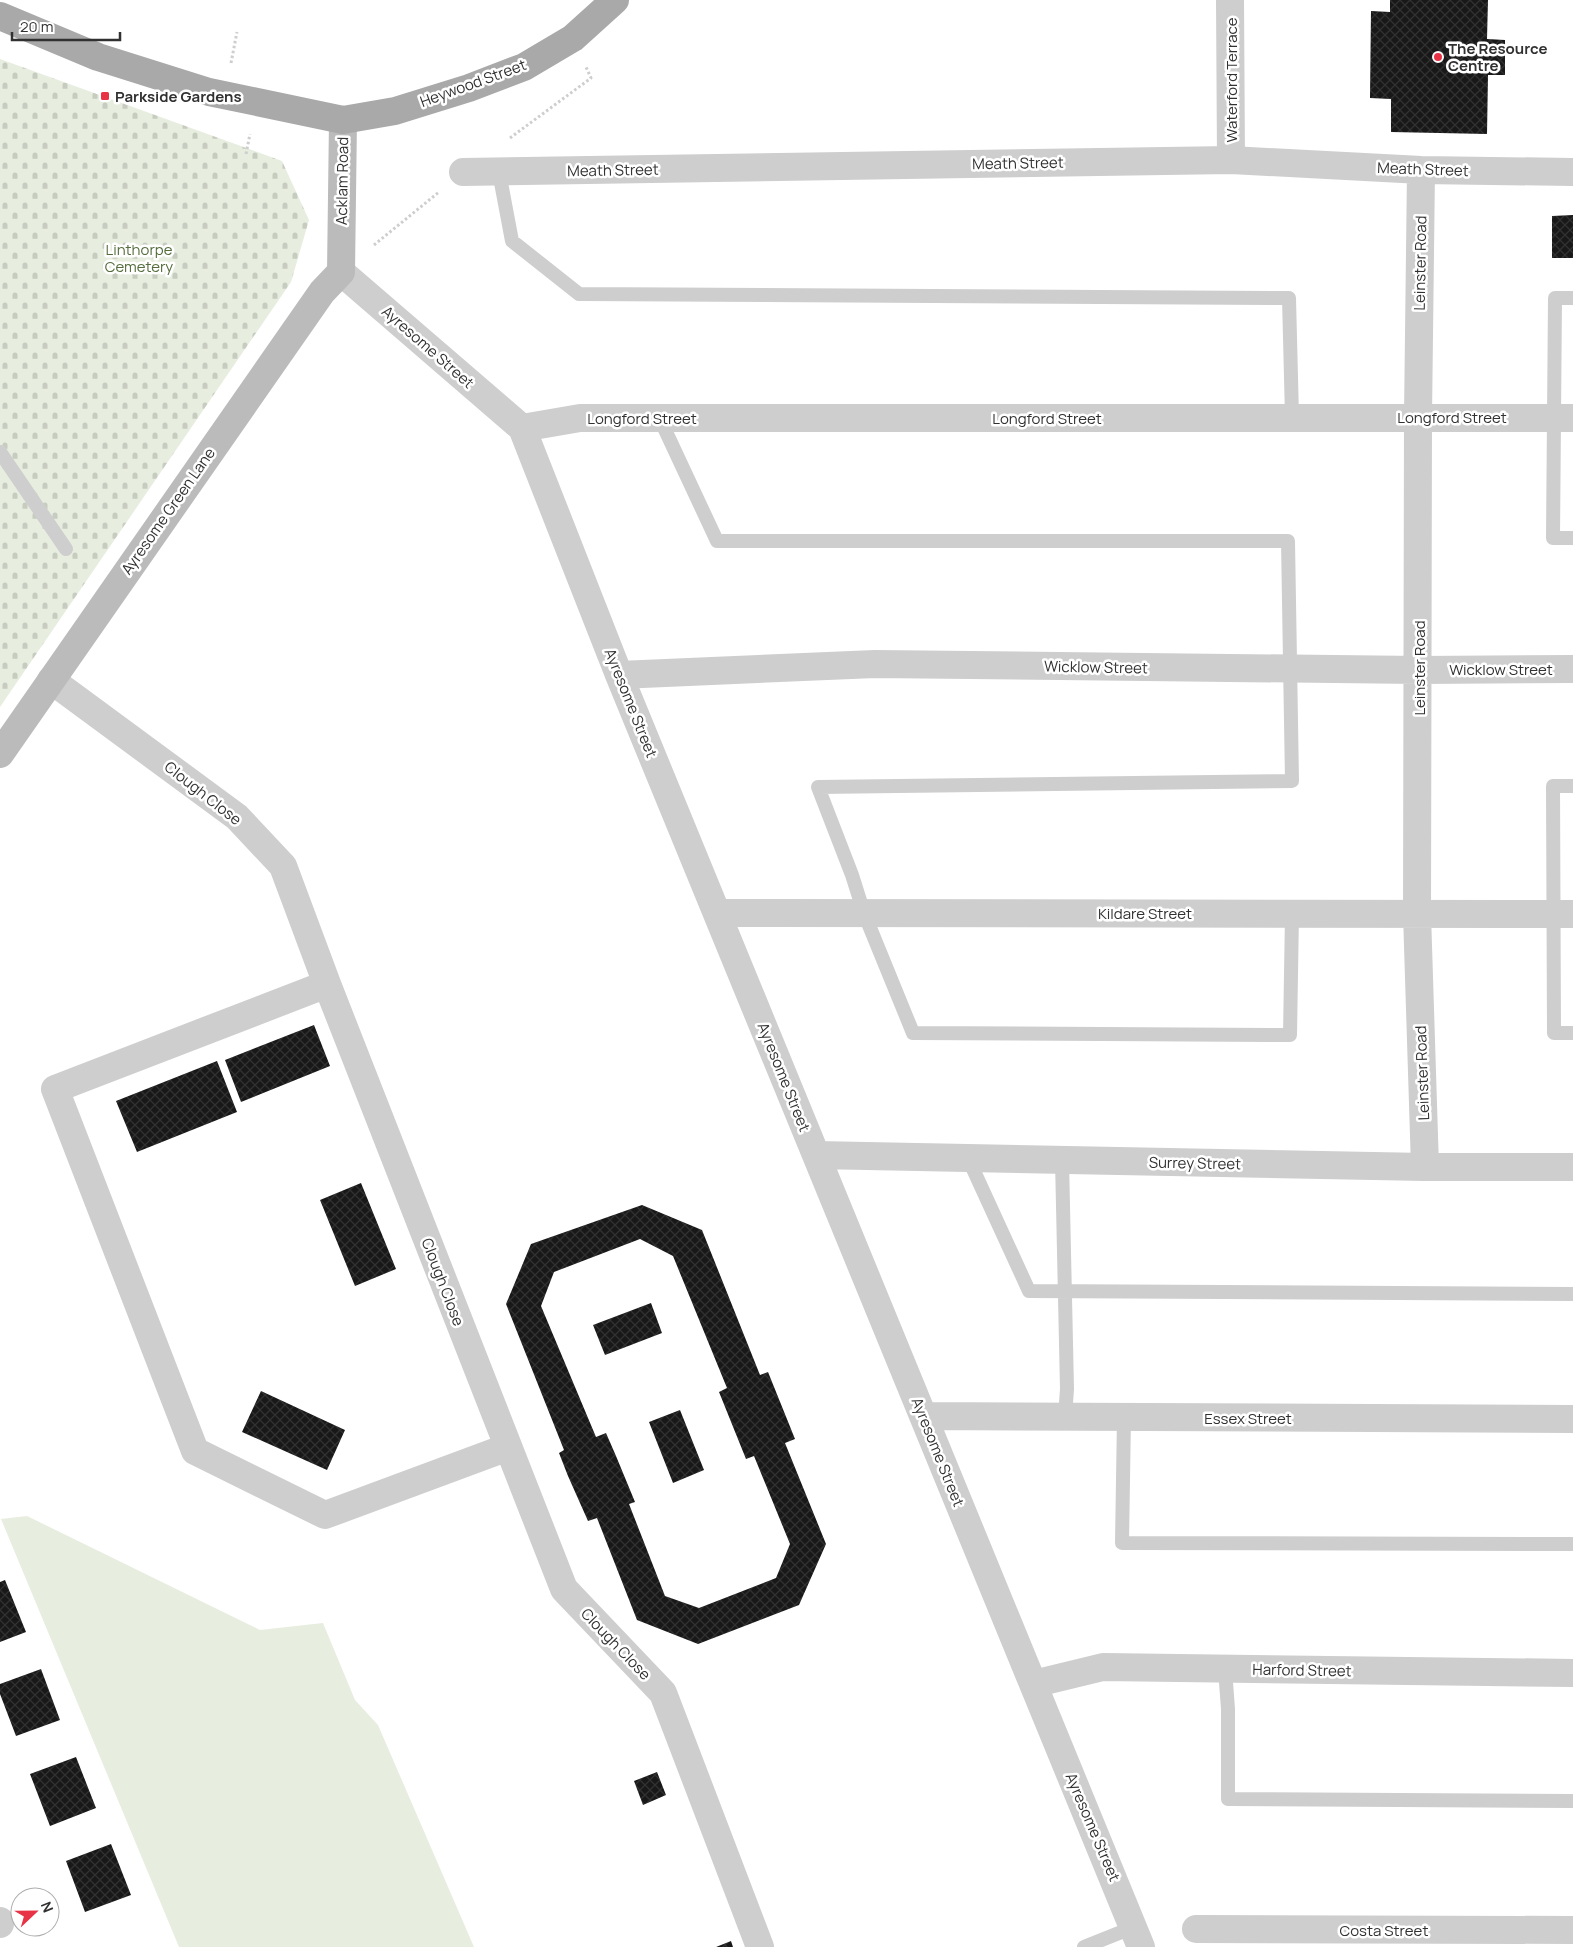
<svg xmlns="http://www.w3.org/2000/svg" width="1573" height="1947" font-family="Manrope,sans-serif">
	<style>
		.grass { fill: #e7eddf }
		.cemetery { fill: url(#cemetery-stones) }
		.building { fill: url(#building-cross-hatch); fill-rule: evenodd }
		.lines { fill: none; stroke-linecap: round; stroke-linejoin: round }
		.path { stroke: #cecece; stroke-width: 3; stroke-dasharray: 2.5 2.5; stroke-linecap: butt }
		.lane { stroke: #cecece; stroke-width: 14 }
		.street { stroke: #cecece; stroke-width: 28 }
		.secondary { stroke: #bbb; stroke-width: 28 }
		.primary { stroke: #a9a9a9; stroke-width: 28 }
		.poi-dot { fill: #e73345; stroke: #fff; stroke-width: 2 }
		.labels { text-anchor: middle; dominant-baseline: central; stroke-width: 5; stroke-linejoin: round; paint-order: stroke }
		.poi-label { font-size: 15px; font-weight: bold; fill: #313131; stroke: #fff; text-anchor: start }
		.street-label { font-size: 15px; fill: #313131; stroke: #fff }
		.park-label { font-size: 15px; fill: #556d3d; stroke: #fff }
	</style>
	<defs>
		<pattern id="cemetery-stones" width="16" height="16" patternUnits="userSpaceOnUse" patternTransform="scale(1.25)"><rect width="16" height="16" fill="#e7eddf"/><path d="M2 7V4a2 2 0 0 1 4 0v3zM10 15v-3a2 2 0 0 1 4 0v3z" fill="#c7ccc0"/></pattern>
		<pattern id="building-cross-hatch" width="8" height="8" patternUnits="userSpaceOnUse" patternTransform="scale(1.25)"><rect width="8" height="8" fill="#181818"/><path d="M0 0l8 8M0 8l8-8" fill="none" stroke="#313131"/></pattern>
	</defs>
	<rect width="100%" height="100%" fill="#fff"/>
	<path class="grass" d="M27,1516L260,1630L323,1623L355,1700L378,1725L474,1947H179L1,1519Z"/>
	<path class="cemetery" d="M0,59L282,161L309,220L291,282L0,707Z"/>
	<path class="building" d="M1390,0H1488L1487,39L1505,40V75H1488L1487,134L1391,132V99L1370,98L1371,11L1390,12Z
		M1573,215V258H1552V216Z
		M314,1025L330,1066L241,1102L225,1060Z
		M217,1061L237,1112L137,1152L116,1101Z
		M361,1183L396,1269L355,1286L320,1200Z
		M642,1205L702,1230L760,1375L768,1372L795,1439L785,1443L826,1544L799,1605L698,1644L637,1620L597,1518L588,1521L568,1476L559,1453L564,1450L506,1304L531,1244ZM640,1239L673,1256L727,1388L719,1392L746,1459L754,1456L790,1544L776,1578L699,1608L665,1596L629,1504L635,1502L616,1456L606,1433L596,1437L541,1306L554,1272Z
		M651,1303L662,1333L605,1355L593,1325Z
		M261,1391L345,1430L327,1470L242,1432Z
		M680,1410L704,1470L673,1483L649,1422Z
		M5,1580L26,1632L0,1642V1582Z
		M41,1669L60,1720L16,1736L0,1694V1684Z
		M76,1757L96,1808L50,1826L30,1774Z
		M657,1772L666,1795L643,1805L634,1781Z
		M111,1844L131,1895L85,1912L66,1861Z
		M731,1941L733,1947H716Z"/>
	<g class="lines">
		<path class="path" d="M231,63L237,32
			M510,138L591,78L586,67
			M246,154L250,134
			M374,245L439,192"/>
		<path class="lane" d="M499,172L512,241L579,294L1289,298L1292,417
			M1573,298H1555L1553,538H1573
			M660,419L717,541H1288L1292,781L818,787L852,875L864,913L913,1033L1290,1035L1292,914
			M0,452L66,549
			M1573,786H1553L1554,1033H1573
			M968,1158L1029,1291L1573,1294
			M1062,1160L1067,1389L1065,1417
			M1124,1417L1122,1543L1573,1544
			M1225,1669L1228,1709V1799L1573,1801
			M1084,1947L1134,1927"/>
		<path class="street" d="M1230,0L1231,160
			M1421,170L1418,417L1417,914L1425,1167
			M463,172L1231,160L1421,170L1573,172
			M341,272L522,428L619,675L1141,1947
			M522,428L580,418H1573
			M619,675L875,664L1419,670L1573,669
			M51,680L237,817L283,866L327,984L564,1589L663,1693L760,1947
			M717,913L1573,914
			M327,984L55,1089L195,1451L325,1515L508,1447
			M816,1155L1425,1167H1573
			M923,1416L1573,1419
			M1033,1684L1103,1667L1573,1673
			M0,1921V1924
			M1196,1929L1573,1930"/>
		<path class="secondary" d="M0,754L322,292L341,272L343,120"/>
		<path class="primary" d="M0,16L98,57L209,92L343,120L395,111L469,88L524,67L573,38L615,0"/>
	</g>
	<g class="poi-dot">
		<circle cx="1438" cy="57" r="5"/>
		<rect x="100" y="91" width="10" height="10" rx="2.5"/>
	</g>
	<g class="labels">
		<g class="poi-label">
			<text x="1448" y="48">The Resource<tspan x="1448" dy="17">Centre</tspan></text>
			<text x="115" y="96">Parkside Gardens</text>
		</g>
		<g class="street-label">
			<text transform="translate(1231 80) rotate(-90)">Waterford Terrace</text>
			<text transform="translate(473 83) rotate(-20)">Heywood Street</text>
			<text transform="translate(1018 163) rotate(-1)">Meath Street</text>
			<text transform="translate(1423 169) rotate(2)">Meath Street</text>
			<text transform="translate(613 170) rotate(-1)">Meath Street</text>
			<text transform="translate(342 181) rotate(-89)">Acklam Road</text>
			<text transform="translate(1420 263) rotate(-89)">Leinster Road</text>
			<text transform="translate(428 347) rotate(41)">Ayresome Street</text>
			<text x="1452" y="417">Longford Street</text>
			<text x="642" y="418">Longford Street</text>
			<text x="1047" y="418">Longford Street</text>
			<text transform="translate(168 511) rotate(-55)">Ayresome Green Lane</text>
			<text transform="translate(1096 667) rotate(1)">Wicklow Street</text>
			<text transform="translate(1419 668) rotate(-90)">Leinster Road</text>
			<text x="1501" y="669">Wicklow Street</text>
			<text transform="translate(631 703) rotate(68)">Ayresome Street</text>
			<text transform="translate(203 793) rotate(38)">Clough Close</text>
			<text x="1145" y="913">Kildare Street</text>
			<text transform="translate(1422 1073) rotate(-92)">Leinster Road</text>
			<text transform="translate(784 1077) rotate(68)">Ayresome Street</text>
			<text transform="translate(1195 1163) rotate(1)">Surrey Street</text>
			<text transform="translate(443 1282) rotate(69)">Clough Close</text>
			<text x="1248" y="1418">Essex Street</text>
			<text transform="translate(938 1452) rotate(68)">Ayresome Street</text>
			<text transform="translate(616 1644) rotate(46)">Clough Close</text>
			<text transform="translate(1302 1670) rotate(1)">Harford Street</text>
			<text transform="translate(1093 1827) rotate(67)">Ayresome Street</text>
			<text x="1384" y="1930">Costa Street</text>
		</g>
		<g class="park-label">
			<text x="139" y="249">Linthorpe<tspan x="139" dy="17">Cemetery</tspan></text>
		</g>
	</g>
	<g transform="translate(35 1912) rotate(68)"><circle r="24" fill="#ffffff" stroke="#adadad"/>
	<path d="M0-4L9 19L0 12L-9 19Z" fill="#e73345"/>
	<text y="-8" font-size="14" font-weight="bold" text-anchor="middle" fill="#313131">N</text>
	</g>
	<path d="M12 32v8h108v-8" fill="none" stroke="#313131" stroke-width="2.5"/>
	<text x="20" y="32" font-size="15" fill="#313131" stroke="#ffffff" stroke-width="4" paint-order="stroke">20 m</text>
</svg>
